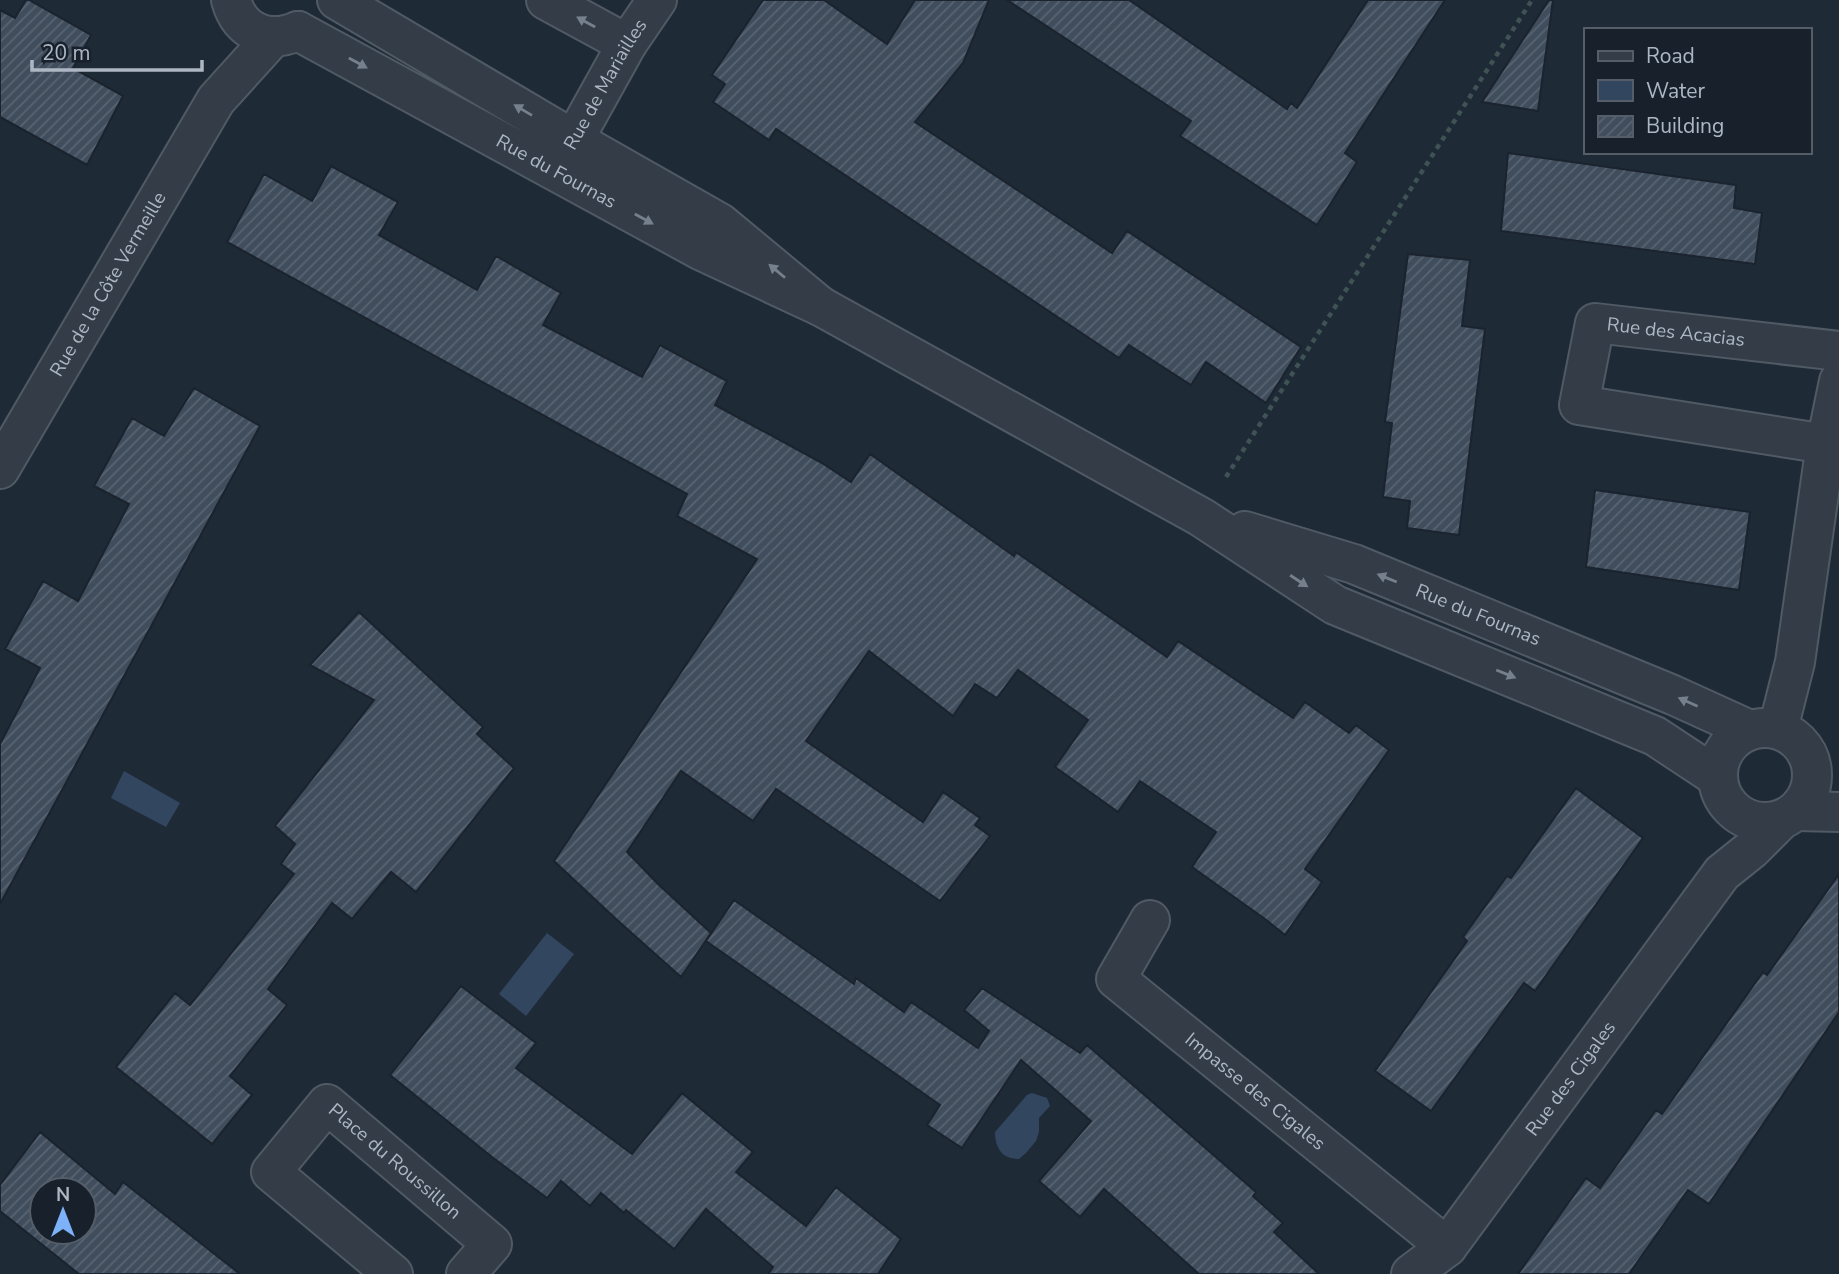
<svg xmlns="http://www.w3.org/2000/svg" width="1839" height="1274" font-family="'Nunito Sans',sans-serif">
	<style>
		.water { fill: #32465f }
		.building { fill: url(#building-hatch); stroke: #1a232e; stroke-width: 2; fill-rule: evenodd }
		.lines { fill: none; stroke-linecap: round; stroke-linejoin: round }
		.minor-casing { stroke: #505a65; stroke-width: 42 }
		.path { stroke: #3f5355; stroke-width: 4.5; stroke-dasharray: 5 5; stroke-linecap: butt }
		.minor { stroke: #333c47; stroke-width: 38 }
		.oneway { fill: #76808c }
		.labels { text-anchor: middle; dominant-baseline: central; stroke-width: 7; stroke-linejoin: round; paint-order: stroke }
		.street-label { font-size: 19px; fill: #adb7c4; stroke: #18212b }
	</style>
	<defs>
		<pattern id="building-hatch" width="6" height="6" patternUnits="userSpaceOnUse" patternTransform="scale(1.75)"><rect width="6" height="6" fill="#404d5c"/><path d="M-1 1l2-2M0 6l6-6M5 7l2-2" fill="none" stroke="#596472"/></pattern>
	</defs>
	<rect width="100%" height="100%" fill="#1f2a37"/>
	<path class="water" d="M124,771L180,803L166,827L111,798Z
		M547,933L574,954L526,1016L499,994Z
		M1032,1093L1047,1098L1050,1106L1039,1118V1132L1036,1141L1026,1153L1019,1159C1002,1159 995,1148 995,1132L1027,1095Z"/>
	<path class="building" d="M26,0H29L91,35L73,68L123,96L87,165L0,117V10L15,18Z
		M763,0H824L887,44L915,0H989L963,63L915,122L1112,253L1127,231L1301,347L1266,403L1206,362L1191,385L1129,345L1119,358L776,129L769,140L713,102L725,84L712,75Z
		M1007,0H1129L1287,109L1291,103L1297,108L1368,0H1445L1345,153L1357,162L1317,225L1180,136L1191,121Z
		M1549,0H1553L1538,111L1482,102Z
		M1508,153L1736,185L1734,208L1762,213L1755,264L1501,231Z
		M331,166L398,202L379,235L477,290L496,256L561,293L543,325L642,377L660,345L727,381L715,405L822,463L851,482L870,454L1014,556L1016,552L1167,657L1178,641L1293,718L1305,702L1349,733L1356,725L1389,750L1305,869L1322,882L1285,935L1265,919L1192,867L1216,832L1140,781L1118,812L1055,767L1088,720L1018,670L997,698L975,684L953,716L869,651L806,741L923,822L943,792L980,818L975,825L990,836L940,901L776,789L753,821L681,771L627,852L658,884L711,933L681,977L616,919L554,861L757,559L677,516L687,494L227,242L264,174L312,201Z
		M1408,254L1470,260L1462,326L1485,329L1459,535L1407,528L1410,501L1383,497L1392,423L1385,422Z
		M194,388L260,426L0,904V744L40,668L5,649L43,581L78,601L129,504L94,486L132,418L164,436Z
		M1595,490L1750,512L1739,590L1586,567Z
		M359,612L483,727L477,734L514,768L416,892L391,872L352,919L332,903L268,989L287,1005L230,1076L252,1095L212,1144L116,1067L175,993L190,1005L294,874L281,864L295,844L275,826L374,700L310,665Z
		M1576,788L1643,838L1535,991L1524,983L1431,1111L1375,1071L1467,941L1463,937L1507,876L1511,878Z
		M1839,874V1012L1709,1204L1688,1190L1629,1274H1518L1586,1178L1600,1188L1656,1110L1662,1114L1763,972L1767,975Z
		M734,900L854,984L856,978L904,1012L911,1002L978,1048L989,1031L964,1010L982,988L1080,1053L1087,1045L1256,1192L1253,1196L1283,1223L1274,1232L1319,1274H1199L1104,1189L1080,1217L1039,1181L1091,1121L1021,1060L962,1148L927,1125L940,1105L706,941Z
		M461,986L536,1043L516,1068L632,1154L682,1093L753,1152L736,1172L806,1226L836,1187L901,1239L878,1274H768L773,1267L706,1209L674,1249L626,1210L624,1213L601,1193L590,1206L561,1181L547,1198L492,1157L390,1075Z
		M40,1132L115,1194L123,1182L240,1274H79L0,1211V1185ZM42,1190H84V1232H42Z"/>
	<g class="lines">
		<defs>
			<g id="minor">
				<path d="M231,0C240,32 268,44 298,31"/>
				<path d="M546,0L627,44"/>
				<path id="s1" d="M298,31L702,251L820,306L720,223L574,140L337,0"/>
				<path id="s2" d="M562,161L627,44L657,0"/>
				<path d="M820,306L1201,517L1335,605L1655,736L1717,777"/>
				<path id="s3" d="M1826,444L1579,405L1595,323L1839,351"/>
				<path id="s4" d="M0,469L216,100L274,36"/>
				<path id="s5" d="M1245,531L1354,564L1673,695L1750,730"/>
				<circle cx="1765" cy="775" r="47"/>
				<path d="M1778,729L1795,662L1826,444L1839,381"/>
				<path d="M1796,811L1839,812"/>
				<path id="s6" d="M1150,920L1116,979L1447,1247"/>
				<path id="s7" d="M393,1274L271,1172L327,1104L492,1244L466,1274"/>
				<path id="s8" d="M1411,1274L1447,1247L1722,873L1752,849L1781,820"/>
			</g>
		</defs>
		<use href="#minor" class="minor-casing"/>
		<path class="path" d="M1226,477L1532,0"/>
		<use href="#minor" class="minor"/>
	</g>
	<defs><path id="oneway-solid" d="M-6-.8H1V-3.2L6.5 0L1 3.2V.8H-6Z" transform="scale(1.75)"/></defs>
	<g class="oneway">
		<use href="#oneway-solid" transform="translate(586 22) rotate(-151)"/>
		<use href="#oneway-solid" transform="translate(358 63) rotate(29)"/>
		<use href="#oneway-solid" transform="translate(523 110) rotate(-149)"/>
		<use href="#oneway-solid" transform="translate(644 219) rotate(29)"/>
		<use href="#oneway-solid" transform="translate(777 271) rotate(-140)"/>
		<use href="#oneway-solid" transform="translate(1387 578) rotate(-158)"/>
		<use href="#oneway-solid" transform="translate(1299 581) rotate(33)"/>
		<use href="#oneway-solid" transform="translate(1506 674) rotate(22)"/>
		<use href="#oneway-solid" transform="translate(1688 702) rotate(-156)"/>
	</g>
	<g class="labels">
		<g class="street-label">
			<text stroke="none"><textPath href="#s2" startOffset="88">Rue de Mariailles</textPath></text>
			<text stroke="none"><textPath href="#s1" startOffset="294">Rue du Fournas</textPath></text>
			<text stroke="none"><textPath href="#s4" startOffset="214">Rue de la Côte Vermeille</textPath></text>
			<text stroke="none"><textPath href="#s3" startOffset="415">Rue des Acacias</textPath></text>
			<text stroke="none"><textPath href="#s5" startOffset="248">Rue du Fournas</textPath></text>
			<text stroke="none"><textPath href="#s8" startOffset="254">Rue des Cigales</textPath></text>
			<text stroke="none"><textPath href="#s6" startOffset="247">Impasse des Cigales</textPath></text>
			<text stroke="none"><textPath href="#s7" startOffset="336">Place du Roussillon</textPath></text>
		</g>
	</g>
	<rect x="1584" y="28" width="228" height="126" fill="#18212b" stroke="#545d68" stroke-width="2"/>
	<rect x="1598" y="51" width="35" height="10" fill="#333c47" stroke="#545d68" stroke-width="2"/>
	<text x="1646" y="63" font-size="21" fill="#adb7c4">Road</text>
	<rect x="1598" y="80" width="35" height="21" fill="#32465f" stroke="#545d68" stroke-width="2"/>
	<text x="1646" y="98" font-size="21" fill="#adb7c4">Water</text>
	<rect x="1598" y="116" width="35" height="21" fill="url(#building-hatch)" stroke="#545d68" stroke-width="2"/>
	<text x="1646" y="133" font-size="21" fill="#adb7c4">Building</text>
	<g transform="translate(63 1211)"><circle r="33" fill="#18212b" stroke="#545d68" stroke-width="2"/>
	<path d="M0-5L12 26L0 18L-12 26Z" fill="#7eb2f8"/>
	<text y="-10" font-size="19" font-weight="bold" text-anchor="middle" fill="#adb7c4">N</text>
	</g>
	<path d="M32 60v10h170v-10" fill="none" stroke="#adb7c4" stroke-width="3.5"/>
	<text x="42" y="60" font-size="21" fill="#adb7c4" stroke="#18212b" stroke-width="5" paint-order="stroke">20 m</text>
</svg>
